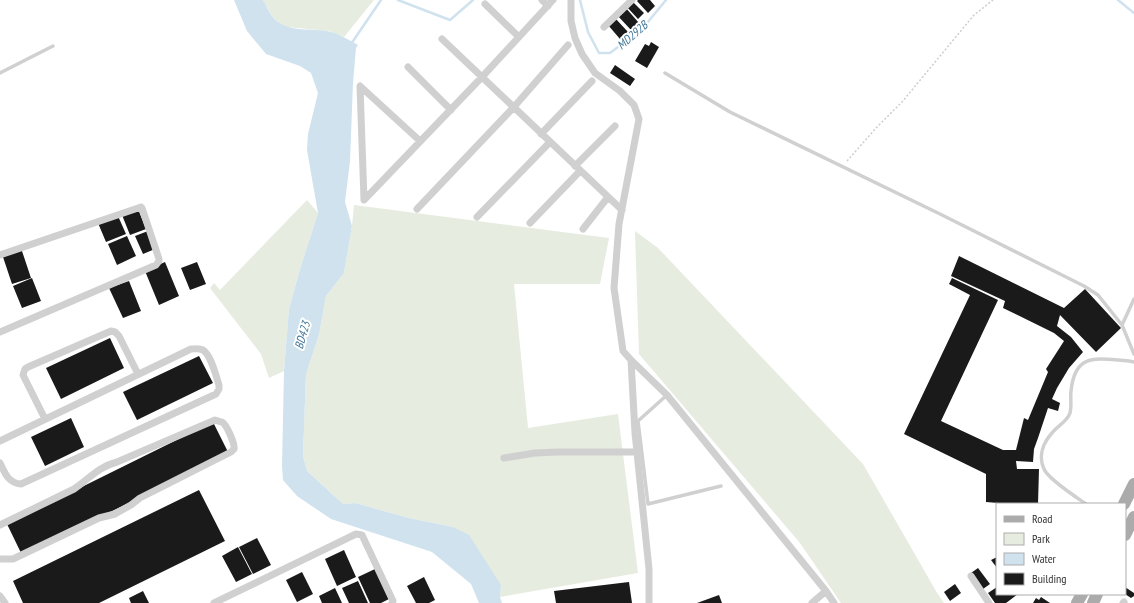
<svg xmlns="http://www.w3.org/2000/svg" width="1134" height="603" font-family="'PT Sans Narrow',sans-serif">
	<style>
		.green { fill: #e6ecdf }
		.water { fill: #cfe2ee }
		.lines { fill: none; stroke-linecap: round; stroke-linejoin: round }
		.stream { stroke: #cfe2ee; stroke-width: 2.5 }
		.building { fill: #1a1a1a }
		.path { stroke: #cdcdcd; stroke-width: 1.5; stroke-dasharray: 2 2; stroke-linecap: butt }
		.lane { stroke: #d0d0d0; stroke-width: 3.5 }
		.street { stroke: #d0d0d0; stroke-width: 7 }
		.primary { stroke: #ababab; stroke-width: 12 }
		.labels { text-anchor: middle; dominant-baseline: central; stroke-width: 4; stroke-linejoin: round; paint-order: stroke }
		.water-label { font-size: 12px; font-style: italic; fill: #3f7597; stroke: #fff }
	</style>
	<rect width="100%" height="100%" fill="#fff"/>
	<path class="green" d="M263,0H374L344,37L329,31L287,27L279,23L272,16Z
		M307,200L318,213L300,269L289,309L284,371L269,378L261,354L210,288L214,283L220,290Z
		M354,205L609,238L600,284H514L528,428L618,414L638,573L500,597L501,585L453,527L409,518L355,503L343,504L307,471L303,456L306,374L319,335L326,296L344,273L352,226Z
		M635,231L658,248L863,464L936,591L944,603H841L800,543L639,354Z"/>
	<path class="water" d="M234,0H263C266,5 269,12 272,16C285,33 309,28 327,31C338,33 349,40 358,45L356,48L353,83L350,161L345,202L352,226L344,273L326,296L319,335L306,374L304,428L303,456L307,471L343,504L355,503L409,518L453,527L469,535L501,585L500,597L502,603H479L471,584L432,552L331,519L297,496L283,480L282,466L284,371L289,309L300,269L318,213L307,150L308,134L318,93L311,73L300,66L266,54L247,31Z"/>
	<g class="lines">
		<path class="stream" d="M398,0L450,20L473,0
			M580,0L588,32L599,53H610L643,28L666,0
			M1118,0L1134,13
			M351,44L381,0"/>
	</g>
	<path class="building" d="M638,0H650L655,6L648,13L637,1Z
		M632,1L644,13L638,19L626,6Z
		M625,7L639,23L631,30L617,15Z
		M615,18L628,32L620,39L608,25Z
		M651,42L659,47L647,68L635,61L645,44L649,46Z
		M615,65L635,79L630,86L610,73Z
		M138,209L146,229L130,235L122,215Z
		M118,216L126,234L106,242L98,223Z
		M148,231L155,249L143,254L135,236Z
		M127,236L136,256L117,265L108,244Z
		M21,248L31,278L12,284L2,254Z
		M959,256L1064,308L1085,289L1121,328L1096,352L1060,315L1057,326L1071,337L1083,352L1069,368L1057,388L1052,399L1060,403L1058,411L1048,408L1038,438L1034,449L1033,462L1016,461L1017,469H1039L1038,504H1011L986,502V474L904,434L970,295L949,284L952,278L998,300L941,421L1003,450H1016L1024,418L1028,420L1048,372L1046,369L1064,341L1054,333L1003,308L1005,301L951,276Z
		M165,262L179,296L159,305L145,271Z
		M197,262L206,284L190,290L181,268Z
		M32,278L41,301L22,308L13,286Z
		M129,281L141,311L123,318L109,288Z
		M110,338L124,368L61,399L46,368Z
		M199,356L213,383L137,420L123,392Z
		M71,418L84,447L45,466L31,437Z
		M213,422L229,454L22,555L7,524Z
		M199,490L225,541L99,603H23L13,581Z
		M257,538L271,565L253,574L239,547Z
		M238,547L252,574L236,582L222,556Z
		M344,550L356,577L337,586L325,559Z
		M997,557V568L991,560Z
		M978,568L990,584L983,589L971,573Z
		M375,569L389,599L381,603H370L358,577Z
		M302,572L313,594L297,602L286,580Z
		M424,577L435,600L429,603H416L407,586Z
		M358,581L368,603H349L342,588Z
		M629,582L632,603H556L554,591Z
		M955,584L961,593L950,601L944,592Z
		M997,587V594H1018L1006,603H995L988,593Z
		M1125,587L1134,593V596L1131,598L1125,594Z
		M335,588L342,603H322L319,596Z
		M143,591L149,603H131L129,598Z
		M719,595L722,603H697Z
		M1041,597L1050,603H1033L1036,598L1039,600Z"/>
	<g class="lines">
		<path class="path" d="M847,161L877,127L902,102L974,15L993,0"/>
		<path class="lane" d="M0,73L53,46
			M665,73L730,112L940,214L1084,286L1098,295L1122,325L1134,354
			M1122,325L1134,299
			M667,395L638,421L648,504L721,486
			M1086,504C1076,497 1048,479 1044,469C1038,456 1043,443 1052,433C1057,426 1067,422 1070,413C1072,406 1070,398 1071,391C1075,351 1098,359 1129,361L1134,362"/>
		<path class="street" d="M542,0L548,6
			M571,0V21L575,38L582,54L595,73L620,91L634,105L639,119L619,224L614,288L623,351L631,360L635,433L649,569V603
			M485,4L519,37
			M604,27L632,0
			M442,39L622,210
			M408,67L451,110
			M541,134L592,81
			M420,141L360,86L364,200L482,77L553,0
			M575,166L615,126
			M417,209L513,108L568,45
			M477,217L550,142
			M530,223L580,171
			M583,229L608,197
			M0,255L141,207L142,208L159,259V261L156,265L0,332
			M631,360L667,395L826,591L834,603
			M45,419L23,375L25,369L28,367L111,331L115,332L119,336L138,374
			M0,441L191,349C195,349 199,348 203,350C211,355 216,376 219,385V389L216,394L21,484C8,483 5,473 0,463
			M504,458L535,453L558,452H637
			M0,525L74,489C89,479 98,467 117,462L215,420C215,420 221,422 222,422C227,425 235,444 234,449L231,452L140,498L131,505L115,514L99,518L13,559H0
			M971,576L989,603
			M0,596L5,603
			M214,603L356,534L362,535L393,601L392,603
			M812,603L826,591
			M1123,603L1124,602"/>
		<path class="primary" d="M1124,504L1134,484
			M1125,535L1134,517
			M1077,603L1082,594
			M1093,603L1097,594"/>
	</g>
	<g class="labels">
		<g class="water-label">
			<text transform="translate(632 35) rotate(-41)">MD292B</text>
			<text transform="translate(302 335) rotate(-74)">BD423</text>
		</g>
	</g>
	<rect x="996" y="503" width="130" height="92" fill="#ffffff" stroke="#adadad"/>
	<rect x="1004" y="516" width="20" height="6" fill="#ababab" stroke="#adadad"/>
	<text x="1032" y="523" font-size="12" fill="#333333">Road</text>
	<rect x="1004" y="533" width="20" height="12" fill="#e6ecdf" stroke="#adadad"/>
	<text x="1032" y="543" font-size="12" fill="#333333">Park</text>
	<rect x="1004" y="553" width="20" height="12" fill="#cfe2ee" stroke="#adadad"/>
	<text x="1032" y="563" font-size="12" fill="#333333">Water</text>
	<rect x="1004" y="573" width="20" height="12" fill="#1a1a1a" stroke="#adadad"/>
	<text x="1032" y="583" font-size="12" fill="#333333">Building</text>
</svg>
